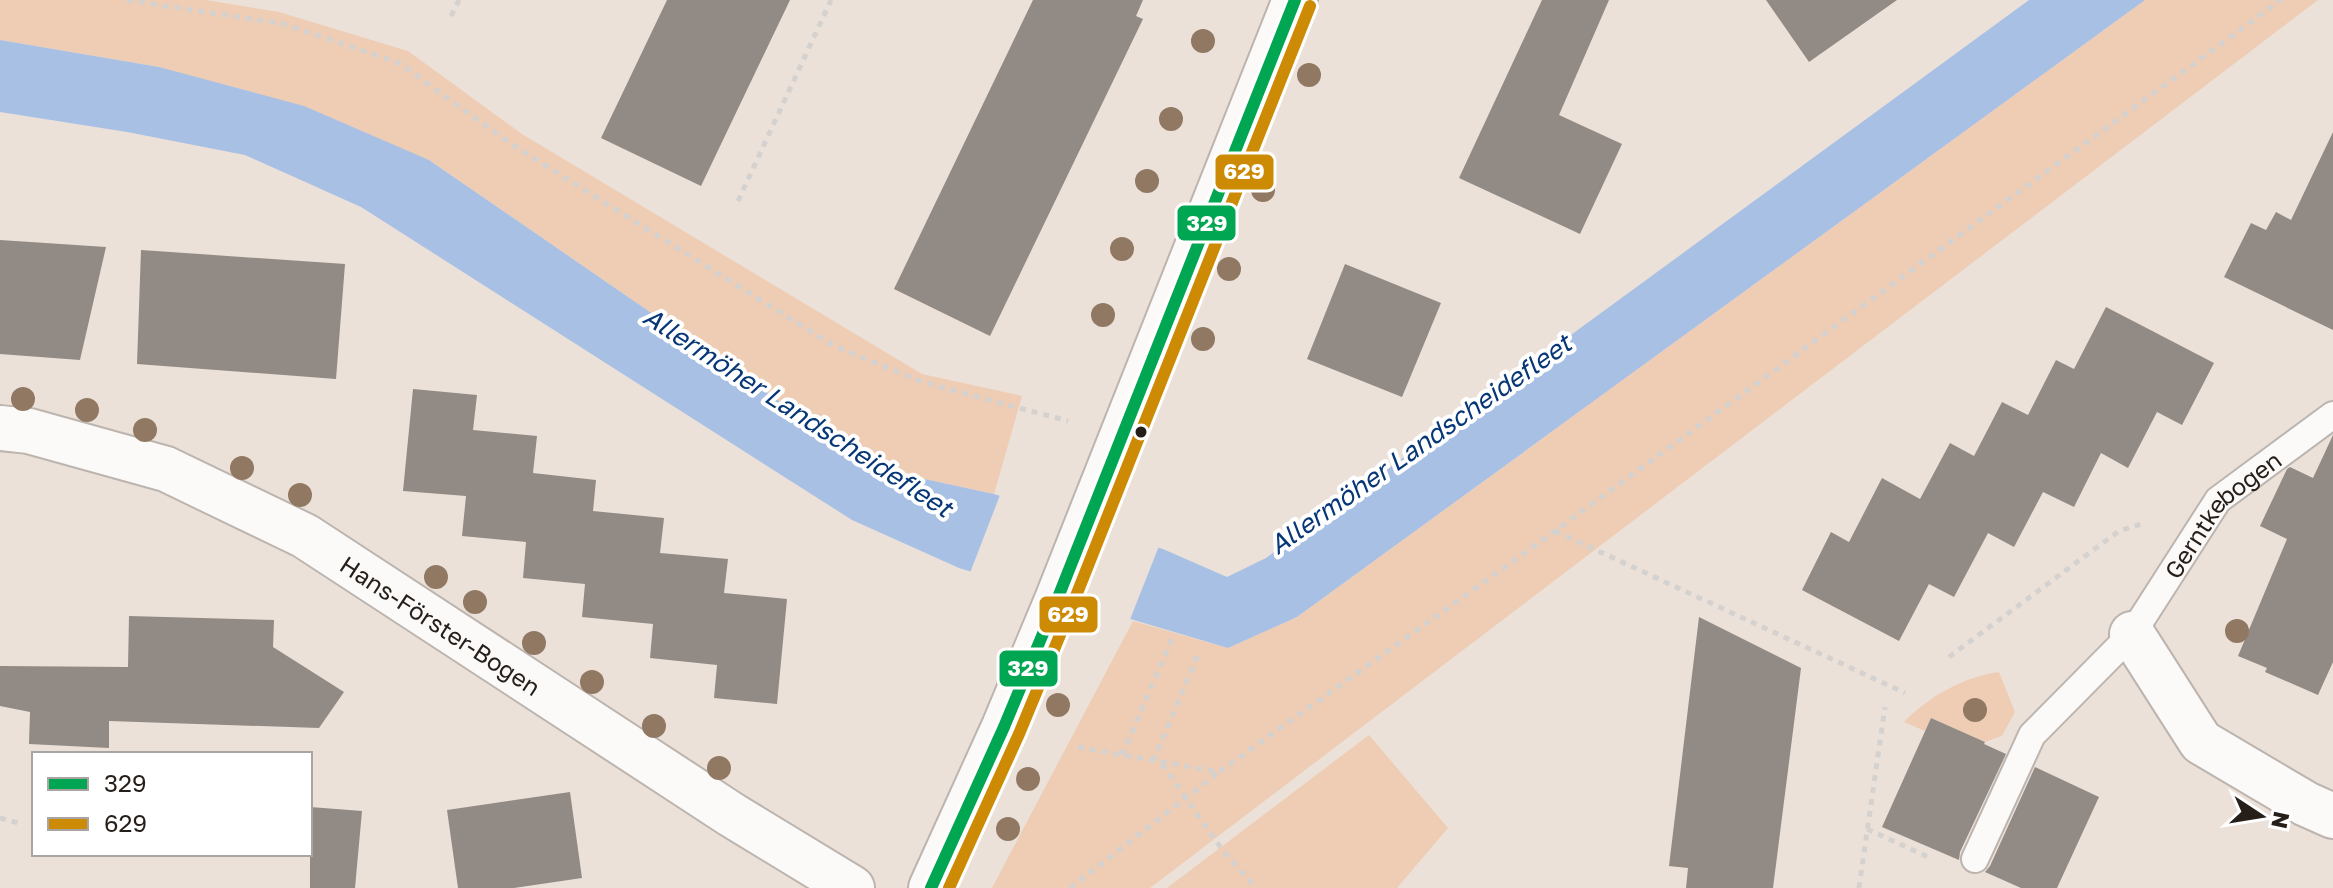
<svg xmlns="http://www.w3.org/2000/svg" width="2333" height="888" font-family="'Golos Text',sans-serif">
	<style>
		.green { fill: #eecdb4 }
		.water { fill: #a9c0e5 }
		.pier { fill: #ebe1d9 }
		.building { fill: #928a84 }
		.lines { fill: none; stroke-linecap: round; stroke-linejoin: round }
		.lane-casing { stroke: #bcb4ae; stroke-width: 30 }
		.street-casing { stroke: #bcb4ae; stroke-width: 48 }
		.path { stroke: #d4d1cf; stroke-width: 5; stroke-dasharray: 6 6; stroke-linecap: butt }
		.lane { stroke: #fcfaf9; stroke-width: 26 }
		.street { stroke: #fcfaf9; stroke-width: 44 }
		.bus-1-casing { stroke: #fff; stroke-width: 18 }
		.bus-2-casing { stroke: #fff; stroke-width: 18 }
		.bus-1 { stroke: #00a651; stroke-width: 12 }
		.bus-2 { stroke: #cd8b05; stroke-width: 12 }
		.tree { fill: #917862 }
		.bus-dot { fill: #251e19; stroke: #fff; stroke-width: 3 }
		.labels { text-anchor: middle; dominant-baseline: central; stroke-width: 8; stroke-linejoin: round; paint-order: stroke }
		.street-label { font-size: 24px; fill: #251e19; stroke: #fff }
		.water-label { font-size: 26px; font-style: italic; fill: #073777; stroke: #fff }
		.line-badge { stroke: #fff; stroke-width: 3 }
		.badge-label { font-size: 22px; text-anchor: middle; font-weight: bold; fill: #fff }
	</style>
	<rect width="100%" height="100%" fill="#ebe1d9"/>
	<path class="green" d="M0,0H206L279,12L408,51L522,134L922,374L1022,396L994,494L878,469L429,160L159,67L0,40Z
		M2145,0H2318L1150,888H992L1133,621L1228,648L1297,617Z
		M1999,672L2015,712L2002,736L1985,742L1931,718L1925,731L1904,722C1929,696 1964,677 1999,672Z
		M1369,735L1448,828L1397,888H1167Z"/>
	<path class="water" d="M2029,0H2145L1297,617L1228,648L959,568L852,520L361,207L245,155L127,132L0,112V40L159,67L304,106L429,160L878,469L994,494L1163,549L1227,577L1266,558Z"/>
	<path class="pier" d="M1000,495L1159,546L1129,622L970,573Z"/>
	<path class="building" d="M667,0H790L701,186L601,138Z
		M1033,0H1143L1136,16L1143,19L990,336L894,289Z
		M1542,0H1609L1559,115L1622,144L1580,234L1459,178Z
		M1766,0H1897L1809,62Z
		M2333,132V330L2224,277L2251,223L2266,230L2276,212L2291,220Z
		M0,240L106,247L80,360L0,354Z
		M141,250L345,264L336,379L137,364Z
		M1345,264L1441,303L1402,397L1307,359Z
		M2106,307L2214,363L2182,425L2157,412L2128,468L2101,453L2074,507L2043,492L2014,547L1988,533L1954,597L1929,584L1899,641L1802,590L1831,532L1849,542L1882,478L1920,499L1950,443L1974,456L2002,402L2028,415L2056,360L2074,369Z
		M413,389L477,395L473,430L537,436L533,473L596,480L593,511L664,518L660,553L728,559L724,593L787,599L777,704L714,698L717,665L650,658L653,624L582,617L585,584L523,578L526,542L462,536L466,496L403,491Z
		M2333,435V662L2318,695L2265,672L2267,668L2238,656L2287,539L2260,526L2287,469L2290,467L2313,478Z
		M129,616L274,620L273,647L344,692L319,728L109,721V748L29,744L30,712L0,706V666L128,667Z
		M1699,617L1801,668L1773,888H1686L1688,868L1669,866Z
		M1931,718L1985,742L1984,744L2006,754L1960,852L1959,860L1882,827Z
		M2035,767L2099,797L2057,888H2021L1985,872L1990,866Z
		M570,792L582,878L514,888H458L447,810Z
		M310,807L362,811L355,888H310Z"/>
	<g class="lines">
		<defs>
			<g id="lane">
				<path id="s1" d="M1975,859L2032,735L2132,634L2218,500L2333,415"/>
			</g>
			<g id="street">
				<path id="s2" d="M0,428L29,431L166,469L305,536L732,815L852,888"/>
				<path d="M2132,634L2201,742L2306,804L2333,816"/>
				<path d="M931,888L1004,727L1057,600L1295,0"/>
			</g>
		</defs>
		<use href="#lane" class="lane-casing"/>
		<use href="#street" class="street-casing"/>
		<path class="path" d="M127,0L284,24L399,63L511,144L834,346L922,382L1068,421
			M451,16L459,0
			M738,201L831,0
			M1555,531L1905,693
			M1949,657L2119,531L2145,523
			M1078,747L1219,772L1555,531L2281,0
			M1122,755L1172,639
			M1153,761L1200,650
			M1162,764L1221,848L1256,888
			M0,818L22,824
			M1867,829L1928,857
			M1070,888L1218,773
			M1859,888L1885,707"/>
		<use href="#lane" class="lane"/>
		<use href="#street" class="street"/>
		<defs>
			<path id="bus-1" d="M931,888L1004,727L1057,600L1295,0"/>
			<path id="bus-2" d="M949,888L1019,734L1072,606L1310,6"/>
		</defs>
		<use href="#bus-1" class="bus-1-casing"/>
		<use href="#bus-2" class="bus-2-casing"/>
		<use href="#bus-1" class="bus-1"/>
		<use href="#bus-2" class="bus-2"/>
	</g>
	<g class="tree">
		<circle cx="1203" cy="41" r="12"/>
		<circle cx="1309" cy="75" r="12"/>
		<circle cx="1171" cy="119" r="12"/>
		<circle cx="1147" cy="181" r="12"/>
		<circle cx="1263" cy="190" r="12"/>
		<circle cx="1122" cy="249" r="12"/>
		<circle cx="1229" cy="269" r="12"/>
		<circle cx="1103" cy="315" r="12"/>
		<circle cx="1203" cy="339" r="12"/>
		<circle cx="23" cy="399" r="12"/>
		<circle cx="87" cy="410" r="12"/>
		<circle cx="145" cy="430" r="12"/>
		<circle cx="242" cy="468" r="12"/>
		<circle cx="300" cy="495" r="12"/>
		<circle cx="436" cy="577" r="12"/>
		<circle cx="475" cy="602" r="12"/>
		<circle cx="2237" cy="631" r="12"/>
		<circle cx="534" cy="643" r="12"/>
		<circle cx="592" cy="682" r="12"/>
		<circle cx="1058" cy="705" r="12"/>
		<circle cx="1975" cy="710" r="12"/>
		<circle cx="654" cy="726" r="12"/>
		<circle cx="719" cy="768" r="12"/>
		<circle cx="1028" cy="779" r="12"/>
		<circle cx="1008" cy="829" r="12"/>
	</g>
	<circle class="bus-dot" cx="1141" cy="432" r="7"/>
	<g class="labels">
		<g class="street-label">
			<text stroke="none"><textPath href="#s1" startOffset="430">Gerntkebogen</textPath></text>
			<text stroke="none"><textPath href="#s2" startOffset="488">Hans-Förster-Bogen</textPath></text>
		</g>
		<g class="water-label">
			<text transform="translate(798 412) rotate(33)">Allermöher Landscheidefleet</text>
			<text transform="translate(1420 444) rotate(-35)">Allermöher Landscheidefleet</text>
		</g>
	</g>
	<g class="line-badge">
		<rect x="1214" y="153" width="61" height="38" rx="8" fill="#cd8b05"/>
		<rect x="1176" y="204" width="61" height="38" rx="8" fill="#00a651"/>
		<rect x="1038" y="595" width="61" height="39" rx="8" fill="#cd8b05"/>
		<rect x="998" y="649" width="61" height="39" rx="8" fill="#00a651"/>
	</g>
	<g class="badge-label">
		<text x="1244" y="179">629</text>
		<text x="1207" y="231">329</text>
		<text x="1068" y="622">629</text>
		<text x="1028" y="676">329</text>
	</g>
	<rect x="32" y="752" width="280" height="104" fill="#ffffff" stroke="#a8a5a3" stroke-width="2"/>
	<rect x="48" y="778" width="40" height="12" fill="#00a651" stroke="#a8a5a3" stroke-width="2"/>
	<text x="104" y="792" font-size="24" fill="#251e19">329</text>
	<rect x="48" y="818" width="40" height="12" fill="#cd8b05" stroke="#a8a5a3" stroke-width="2"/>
	<text x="104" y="832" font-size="24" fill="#251e19">629</text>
	<g transform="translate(2261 816) rotate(102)" stroke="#ffffff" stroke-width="6" paint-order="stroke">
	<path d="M0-6L14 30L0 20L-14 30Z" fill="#251e19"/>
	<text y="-12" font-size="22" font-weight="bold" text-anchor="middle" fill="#251e19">N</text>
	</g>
</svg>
